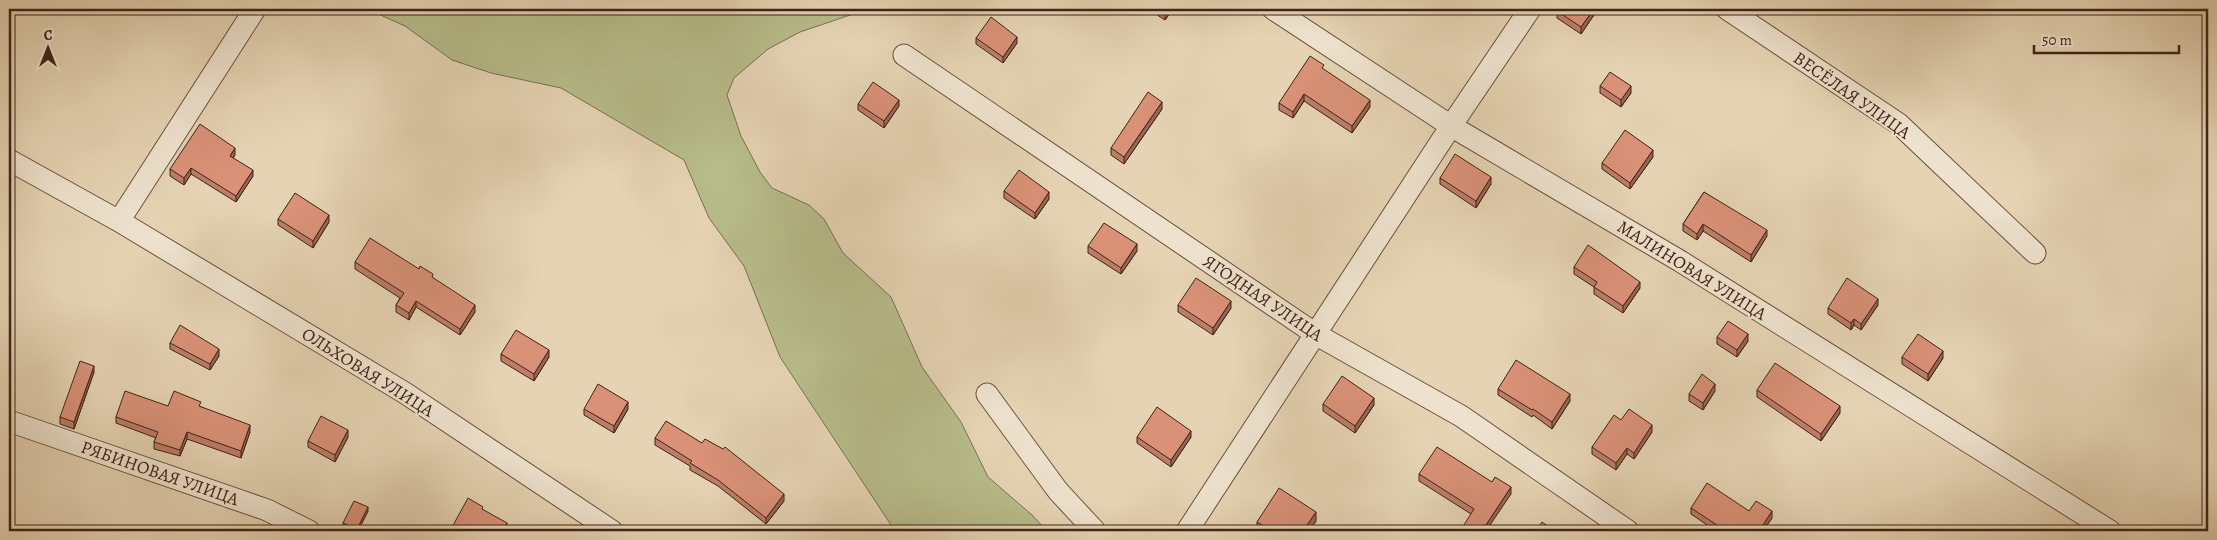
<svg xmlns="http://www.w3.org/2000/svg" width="2217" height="540" font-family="Alegreya,serif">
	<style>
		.green { fill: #b7bb8a; stroke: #7c6f50 }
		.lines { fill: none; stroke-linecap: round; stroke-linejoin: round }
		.minor-casing { stroke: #6a4f3d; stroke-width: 23 }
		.minor { stroke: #eee2ce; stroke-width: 21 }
		.wall { fill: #bb7d67; stroke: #412316 }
		.shaded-wall { fill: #986654; stroke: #412316 }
		.building { fill: #d99178; stroke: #412316 }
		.labels { text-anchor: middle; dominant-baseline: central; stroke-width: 4; stroke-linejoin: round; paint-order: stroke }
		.street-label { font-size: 18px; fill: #412316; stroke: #eee2ce }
	</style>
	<rect width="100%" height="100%" fill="#e5d3b3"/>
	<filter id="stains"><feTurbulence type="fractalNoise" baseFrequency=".004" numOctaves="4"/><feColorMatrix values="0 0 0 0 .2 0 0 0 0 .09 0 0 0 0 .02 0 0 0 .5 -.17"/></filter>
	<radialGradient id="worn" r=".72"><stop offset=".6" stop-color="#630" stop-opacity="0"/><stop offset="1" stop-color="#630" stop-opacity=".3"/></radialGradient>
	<path class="green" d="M367,9H868L800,32L768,49L734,78L727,95L741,136L760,172L772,188L809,205L824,219L843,253L891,297L922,367L961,422L988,477L1032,515L1047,531H895L780,357L744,266L709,218L684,160L561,88L491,73L452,60L405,26Z"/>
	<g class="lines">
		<defs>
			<path id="minor" d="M1273,9L1451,126L1680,261L2110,531
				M1727,9L1899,124L2035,253
				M904,55L1317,335L1461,416L1628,531
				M9,160L119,221L405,393L612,531
				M119,221L255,9
				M987,394L1058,491L1095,531
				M9,421L267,510L309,531
				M1187,531L1451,126L1530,9"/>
		</defs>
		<use href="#minor" class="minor-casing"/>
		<use href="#minor" class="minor"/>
	</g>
	<path class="wall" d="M1148,9H1173L1165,20Z
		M1559,9H1598L1581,34L1557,18V11Z
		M976,38L1017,43L1003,63L976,44Z
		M1324,70L1370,107L1352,133L1304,101L1293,118L1279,110V103Z
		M1600,86L1631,93L1621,107L1600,93Z
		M858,104L899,106L884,128L858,110Z
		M1162,109L1124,164L1111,155V148Z
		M235,155L233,158L253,176L236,202L191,174L184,185L170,176V169Z
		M1653,157L1630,189L1602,169V163Z
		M1440,178L1491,184L1476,208L1440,184Z
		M1004,191L1049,199L1035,219L1004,198Z
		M1704,192L1767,236L1751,262L1703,231L1697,240L1683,231V224Z
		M278,219L329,222L313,248L278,225Z
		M1088,246L1137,251L1121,274L1088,253Z
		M355,262L419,269L433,278L475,312L460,335L416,307L409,320L396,312V305L400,298L355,269Z
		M1574,267L1640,288L1623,313L1594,294V287L1574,274Z
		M1178,305L1231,308L1213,335L1178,312Z
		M1878,305L1861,330L1854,325L1851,330L1828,314V308Z
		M1717,337L1748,341L1737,357L1717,344Z
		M170,343L219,356L210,370L170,349Z
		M501,354L549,357L534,381L501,361Z
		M1902,357L1943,358L1928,381L1902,364Z
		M94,372L74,429L60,424V417Z
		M1498,389L1570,401L1552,429L1533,415L1532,417L1498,395Z
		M1757,390L1840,413L1821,441L1757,397Z
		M1715,391L1703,410L1689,401V394Z
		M1323,404L1374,405L1355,433L1323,411Z
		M168,406L201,407L250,432L241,458L187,439L180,456L154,449V442L156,438L116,423V417Z
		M584,409H628L614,433L584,415Z
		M1621,420L1652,432L1634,459L1627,454L1616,470L1592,454V447Z
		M348,437L335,462L308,447V441Z
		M1137,437H1191L1171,467L1137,443Z
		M655,438L784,501L766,524L718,486L690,470V466L655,445Z
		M1419,474L1492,482L1511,494L1471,514L1419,481Z
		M1691,508L1749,511L1772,518L1763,531H1716L1691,514Z
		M368,511L358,531H354L343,526V523Z
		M1316,521L1309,531H1310H1257V522Z"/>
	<path class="shaded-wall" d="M1166,9H1173L1165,20V11Z
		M1594,9H1598L1581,34V27Z
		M1017,37V43L1003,63V57Z
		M1631,86V93L1621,107V100Z
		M1304,94V101L1293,118V112Z
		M899,100V106L884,128V121Z
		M1370,100V107L1352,133V126Z
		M1162,102V109L1124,164V157Z
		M235,148V155L230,162V156Z
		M1653,150V157L1630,189V183Z
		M191,168V174L184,185V178Z
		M253,170V176L236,202V196Z
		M1491,177V184L1476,208V201Z
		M1049,192V199L1035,219V213Z
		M329,215V222L313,248V241Z
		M1703,224V231L1697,240V234Z
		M1767,230V236L1751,262V255Z
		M1137,244V251L1121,274V268Z
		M1640,282V288L1623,313V306Z
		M1878,299V305L1861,330V324Z
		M416,301V307L409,320V313Z
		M1231,301V308L1213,335V328Z
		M475,305V312L460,335V329Z
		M1854,319V325L1851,330V323Z
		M1748,334V341L1737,357V350Z
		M219,349V356L210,370V364Z
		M549,350V357L534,381V374Z
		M1943,351V358L1928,381V374Z
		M94,366V372L74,429V422Z
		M1715,384V391L1703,410V403Z
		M1570,394V401L1552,429V422Z
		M1374,398V405L1355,433V426Z
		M628,402V409L614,433V426Z
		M1840,406V413L1821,441V434Z
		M250,425V432L241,458V451Z
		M1652,425V432L1634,459V453Z
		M348,430V437L335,462V455Z
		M1191,431V437L1171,467V460Z
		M187,432V439L180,456V450Z
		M1627,448V454L1616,470V463Z
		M1511,487V494L1486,531H1482Z
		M784,494V501L766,524V518Z
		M368,507V511L358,531H357V529Z
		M1772,511V518L1763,531H1759Z
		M1316,512V521L1309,531L1305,528Z
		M507,523V529L506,531H502Z"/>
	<path class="building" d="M1559,9H1594L1581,27L1557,11Z
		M991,17L1017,37L1003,57L976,38Z
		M1310,56L1324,65L1322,68L1370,100L1352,126L1304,94L1293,112L1279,103Z
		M1610,72L1631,86L1621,100L1600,86Z
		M873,82L899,100L884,121L858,104Z
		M1148,92L1162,102L1124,157L1111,148Z
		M200,124L235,148L230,156L253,170L236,196L191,168L184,178L170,169Z
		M1625,130L1653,150L1630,183L1602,163Z
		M1455,154L1491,177L1476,201L1440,178Z
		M1019,170L1049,192L1035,213L1004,191Z
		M1704,192L1767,230L1751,255L1703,224L1697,234L1683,224Z
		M295,193L329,215L313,241L278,219Z
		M1104,223L1137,244L1121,268L1088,246Z
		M370,238L419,269L420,266L433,274L432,277L475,305L460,329L416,301L409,313L396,305L404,293L355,262Z
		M1588,245L1640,282L1623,306L1594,287L1597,282L1574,267Z
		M1196,278L1231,301L1213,328L1178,305Z
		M1847,278L1878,299L1861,324L1854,319L1851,323L1828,308Z
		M1728,321L1748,334L1737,350L1717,337Z
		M180,325L219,349L210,364L170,343Z
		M516,330L549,350L534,374L501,354Z
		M1918,334L1943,351L1928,374L1902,357Z
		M1516,360L1570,394L1552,422L1533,409L1532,410L1498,389Z
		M80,361L94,366L74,422L60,417Z
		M1775,363L1840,406L1821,434L1757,390Z
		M1702,374L1715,384L1703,403L1689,394Z
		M1342,376L1374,398L1355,426L1323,404Z
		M598,384L628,402L614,426L584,409Z
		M125,391L168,406L174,391L201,402L199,406L250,425L241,451L187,432L180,450L154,442L158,432L116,417Z
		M1157,407L1191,431L1171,460L1137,437Z
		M1629,409L1652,425L1634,453L1627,448L1616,463L1592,447L1614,415L1621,420Z
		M321,416L348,430L335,455L308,441Z
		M666,421L702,443L705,439L723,449L725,447L784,494L766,518L718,480L690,463L692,461L655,438Z
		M1437,447L1492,482L1495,477L1511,487L1482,531H1460L1474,509L1419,474Z
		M1707,483L1749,511L1756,501L1772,511L1759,531H1726L1691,508Z
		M1279,488L1316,512L1305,528L1310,531H1272L1257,522Z
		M468,498L483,507L482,509L507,523L502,531H450Z
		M354,501L368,507L357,529L343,523Z
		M1542,522L1555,531H1536Z"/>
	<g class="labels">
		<g class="street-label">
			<text transform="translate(1852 95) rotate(35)">ВЕСЁЛАЯ УЛИЦА</text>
			<text transform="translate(1692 270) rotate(32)">МАЛИНОВАЯ УЛИЦА</text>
			<text transform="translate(1263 298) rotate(34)">ЯГОДНАЯ УЛИЦА</text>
			<text transform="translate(368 372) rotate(32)">ОЛЬХОВАЯ УЛИЦА</text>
			<text transform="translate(160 473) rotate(19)">РЯБИНОВАЯ УЛИЦА</text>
		</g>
	</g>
	<rect width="2217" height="540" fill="none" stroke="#e5d3b3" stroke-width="30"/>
	<rect x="10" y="10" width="2197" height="520" fill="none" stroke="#412316" stroke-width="2.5"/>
	<rect x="15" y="15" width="2187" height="510" fill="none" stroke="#412316"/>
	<g transform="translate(48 48)" stroke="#eee2ce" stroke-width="4" paint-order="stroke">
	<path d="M0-4L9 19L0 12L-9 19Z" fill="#412316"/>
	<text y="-8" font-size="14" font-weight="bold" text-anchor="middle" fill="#412316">С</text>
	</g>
	<path d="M2034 45v8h145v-8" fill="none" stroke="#412316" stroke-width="2.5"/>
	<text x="2042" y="45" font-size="15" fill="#412316" stroke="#eee2ce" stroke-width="4" paint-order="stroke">50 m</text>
	<rect width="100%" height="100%" filter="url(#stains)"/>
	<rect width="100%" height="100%" fill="url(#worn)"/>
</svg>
